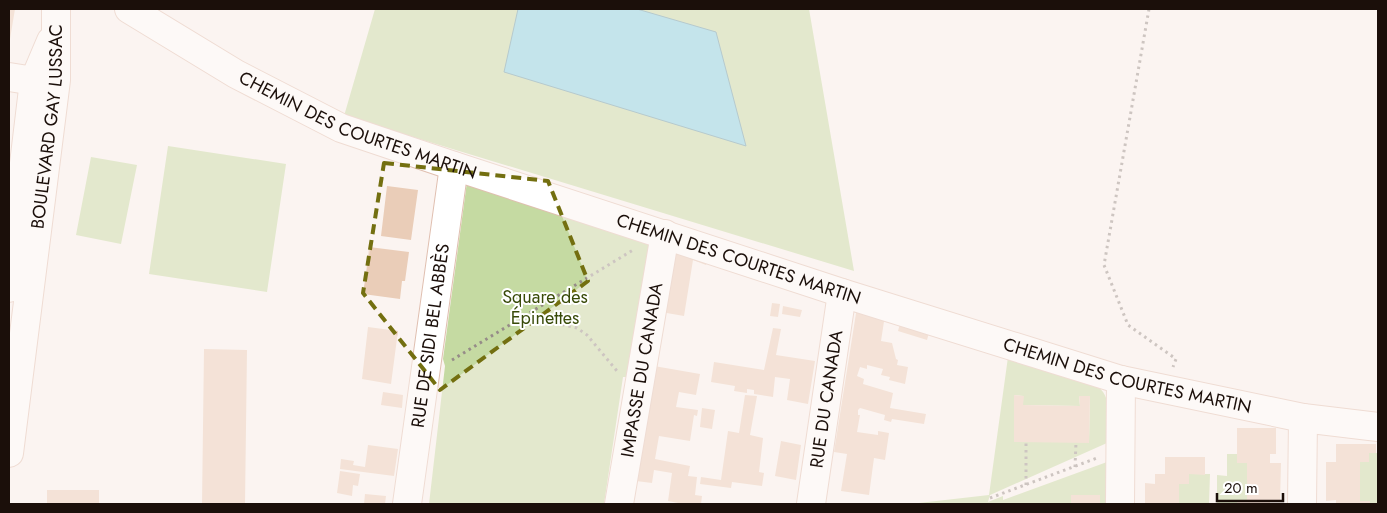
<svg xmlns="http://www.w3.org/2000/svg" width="1387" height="513" font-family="Jost,sans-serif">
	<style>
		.green { fill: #c5daa2; fill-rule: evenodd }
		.water { fill: #81d0e4; stroke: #6296a3 }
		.building { fill: #eacdb8 }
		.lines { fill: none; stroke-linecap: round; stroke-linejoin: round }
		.minor-casing { stroke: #e0bfb0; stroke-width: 30 }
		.path { stroke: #968c88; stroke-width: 3; stroke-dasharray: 2.5 4; stroke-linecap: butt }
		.minor { stroke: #fff; stroke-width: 28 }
		.marked { fill: none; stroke: #736f10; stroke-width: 4; stroke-dasharray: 10 6; stroke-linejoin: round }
		.labels { text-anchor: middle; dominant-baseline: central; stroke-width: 4; stroke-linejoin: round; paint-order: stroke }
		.street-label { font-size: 18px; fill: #1b0f0a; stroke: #fff }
		.park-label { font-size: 18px; fill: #384a08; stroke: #fff }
	</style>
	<rect width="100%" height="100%" fill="#fbf4f1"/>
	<path class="green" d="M375,9H809L854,271L344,116Z
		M168,146L286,164L267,292L149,274Z
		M91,157L137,165L121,244L76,235Z
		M467,182L650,240L629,377H623L604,504H429L445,366L443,359Z
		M1008,357L1098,387C1114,398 1107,427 1107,443L990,495L988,502L1003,496V500L1107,462V504H1100V495H1071V504H910L989,495ZM1014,395L1023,396V405L1080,406L1079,396H1090L1089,442H1014Z
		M1369,453H1378V504H1370L1369,501H1360V462H1369Z
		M1227,454H1237V463H1247V502H1237V504H1217V475L1227,476Z
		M1189,474H1210L1209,504L1179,503V484Z"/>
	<path class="water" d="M518,9H637L716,32L746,146L504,72Z"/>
	<path class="building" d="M9,9H15L10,39H9Z
		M387,186L418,190L411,240L381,236Z
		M672,246L708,258L706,265L693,260L684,316L661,312Z
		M369,247L409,252L405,281H402L400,299L363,294Z
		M772,303L780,304L778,317L770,316Z
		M783,306L802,310L800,317L782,314Z
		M857,307L885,315L881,341L892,343L896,359L898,360L897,365L908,367L905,384L889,380L890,377L881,375L883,369L867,365V369L860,367L857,376L864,379L863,384L893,393L890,408L926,414L924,424L892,419L891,422L884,420L885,415L860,408L858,410V415H860L857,432L878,435V431L889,433L885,460L874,458L869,495L841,491L847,454L834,452Z
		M901,320L930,329L927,340L898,331Z
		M368,327L398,331L391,384L362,379Z
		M773,328L781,329L776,355L815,361L808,404L787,400L790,379L775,377L773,397L754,394V390L747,389V393L734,391L735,386L711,382L714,362L764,370Z
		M204,349L247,350L245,504H202Z
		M654,366L700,374L696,395L679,392L676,407L698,410L697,416L694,415L690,441L659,436L655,459L690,466L688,476L697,477L695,495L702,496L701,504H678V503L668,501L672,473L654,470L652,483L636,481Z
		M383,392L403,395L402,408L381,405Z
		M745,395L757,396L750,435L763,438L759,472L764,473L762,486L732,482L731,488L700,484L701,477L721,480L728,431L739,433Z
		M1014,395L1024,396L1023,405L1080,406L1079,396H1090L1089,443L1014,442Z
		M702,408L715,410L712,429L700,427Z
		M1237,428H1276V454H1270V463H1281L1280,502H1270V504H1237V502H1247V463H1237Z
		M781,441L801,445L796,480L775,476Z
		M1336,444H1376V453H1369V462H1360V501H1370V504H1336V500L1326,501V462H1336Z
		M368,445L398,449L394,476L340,469L341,459L354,461L353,465L365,467Z
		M1165,457H1205V475L1189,474V484H1179V503H1145V483L1155,484V474H1165Z
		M340,471L360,474L358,486L353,485L352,496L337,493Z
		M47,490H99V504H47Z
		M365,494L386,496L385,504H364Z
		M1071,495H1100V504H1071Z"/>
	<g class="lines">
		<defs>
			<g id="minor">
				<path id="s1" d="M129,9L236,74L341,128L454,166L842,293L1121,380L1303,418L1378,427"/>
				<path d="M9,77L34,81"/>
				<path d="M9,288L34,81L51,41"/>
				<path id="s2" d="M9,453L56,80V9"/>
				<path id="s3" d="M407,504L454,166"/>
				<path id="s4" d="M619,504L665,234"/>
				<path id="s5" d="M811,504L842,293"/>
				<path d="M1120,504L1121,380"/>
				<path d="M1302,504L1303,418"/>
			</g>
		</defs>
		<use href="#minor" class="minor-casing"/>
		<path class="path" d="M1149,9L1104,265L1128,325L1176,359L1173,367
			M524,316L577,328L587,335L617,371
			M452,360L633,250
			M1075,467L1076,442
			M1026,485V442
			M990,498L1097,458"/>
		<use href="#minor" class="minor"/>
	</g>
	<path d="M0 0H1387V513H0ZM384,163L548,181L588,281L440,390L363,293Z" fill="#fbf4f1" fill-opacity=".55" fill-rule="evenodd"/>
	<path class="marked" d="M384,163L548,181L588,281L440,390L363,293Z"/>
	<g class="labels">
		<g class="street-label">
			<text stroke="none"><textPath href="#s1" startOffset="258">CHEMIN DES COURTES MARTIN</textPath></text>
			<text stroke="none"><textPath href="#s2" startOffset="329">BOULEVARD GAY LUSSAC</textPath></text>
			<text stroke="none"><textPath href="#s1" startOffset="662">CHEMIN DES COURTES MARTIN</textPath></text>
			<text stroke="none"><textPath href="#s3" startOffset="170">RUE DE SIDI BEL ABBÈS</textPath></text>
			<text stroke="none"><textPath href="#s4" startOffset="136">IMPASSE DU CANADA</textPath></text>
			<text stroke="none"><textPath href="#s1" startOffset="1068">CHEMIN DES COURTES MARTIN</textPath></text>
			<text stroke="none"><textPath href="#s5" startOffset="106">RUE DU CANADA</textPath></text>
		</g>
		<g class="park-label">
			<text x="545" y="297">Square des<tspan x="545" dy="21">Épinettes</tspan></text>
		</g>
	</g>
	<rect width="1387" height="513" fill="none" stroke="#1b0f0a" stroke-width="20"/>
	<path d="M1217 493v8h66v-8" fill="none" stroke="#1b0f0a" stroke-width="2.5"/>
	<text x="1224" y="493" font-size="15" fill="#1b0f0a" stroke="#ffffff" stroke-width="4" paint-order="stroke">20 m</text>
</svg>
